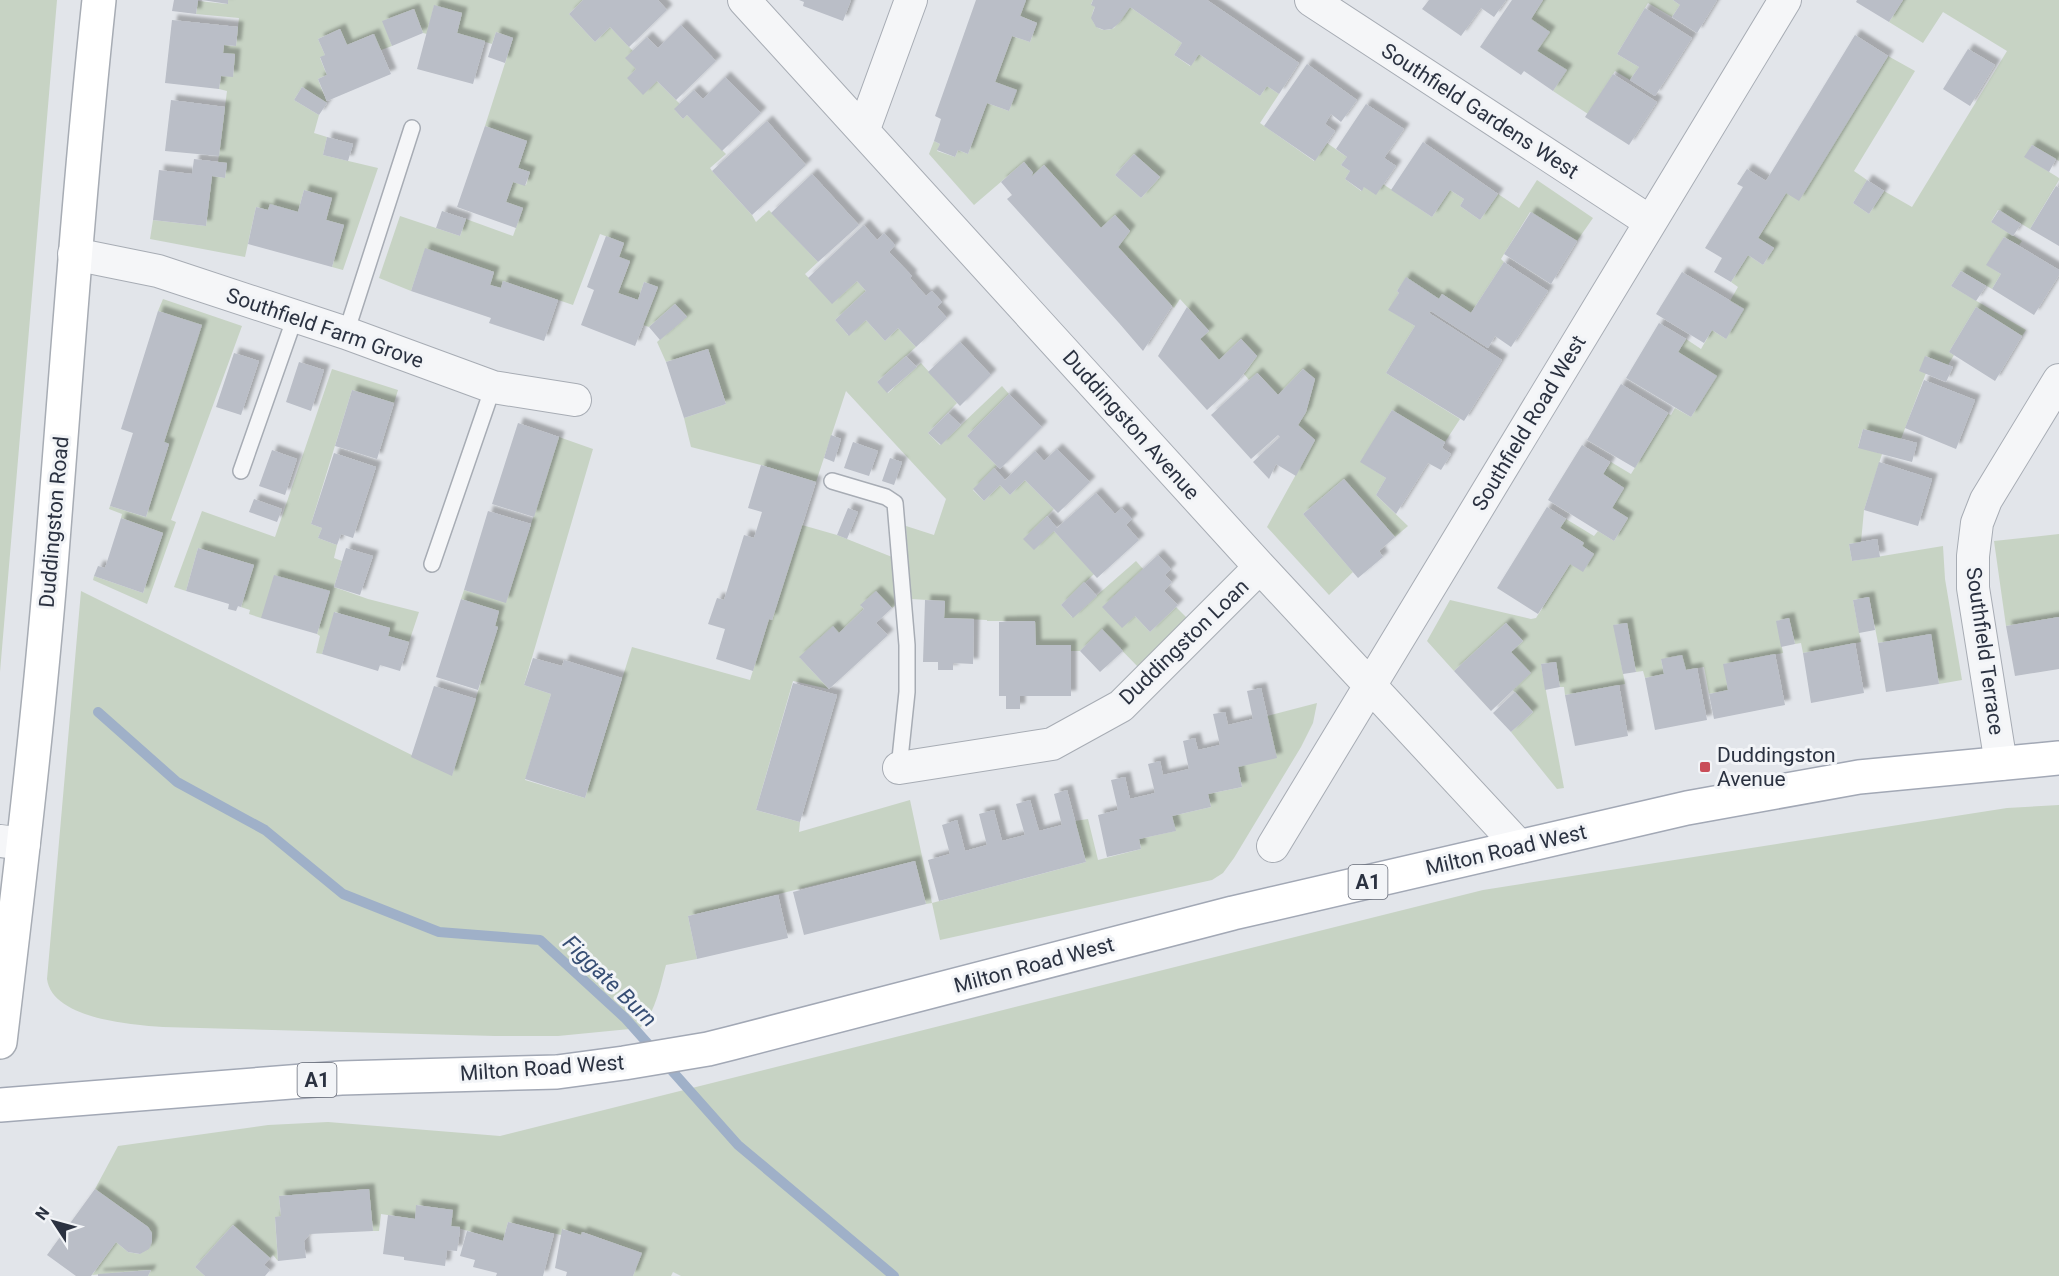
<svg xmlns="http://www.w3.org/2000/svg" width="2059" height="1276" font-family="Roboto,sans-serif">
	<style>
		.green { fill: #c7d3c4; fill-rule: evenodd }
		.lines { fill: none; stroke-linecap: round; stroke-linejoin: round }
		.stream { stroke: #9fb0c8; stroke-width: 10 }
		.building { fill: #babec7; filter: url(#shadow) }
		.lane-casing { stroke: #a7acb4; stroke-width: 18 }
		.street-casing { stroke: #a7acb4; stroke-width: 34 }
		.secondary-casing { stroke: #a7acb4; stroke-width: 36 }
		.primary-casing { stroke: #a2a8b5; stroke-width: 36 }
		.lane { stroke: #f5f6f8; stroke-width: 15 }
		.street { stroke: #f5f6f8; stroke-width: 32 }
		.secondary { stroke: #fff; stroke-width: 33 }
		.primary { stroke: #fff; stroke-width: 33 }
		.poi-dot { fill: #c94d58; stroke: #f2f4f7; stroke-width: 2 }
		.labels { text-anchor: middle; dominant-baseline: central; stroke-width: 6; stroke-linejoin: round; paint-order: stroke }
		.shield { fill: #f2f4f7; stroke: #676c78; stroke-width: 1.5 }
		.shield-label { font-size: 20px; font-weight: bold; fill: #2b3241 }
		.street-label { font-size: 21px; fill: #2b3241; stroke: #f2f4f7 }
		.poi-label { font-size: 21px; fill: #2b3241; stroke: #f2f4f7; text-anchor: start }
		.water-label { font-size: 22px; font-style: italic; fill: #374e74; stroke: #f2f4f7 }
	</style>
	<defs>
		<filter id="shadow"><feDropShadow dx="5.5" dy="-5.5" stdDeviation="1.5" flood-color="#0004"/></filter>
	</defs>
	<rect width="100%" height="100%" fill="#e2e5ea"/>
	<path class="green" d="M0,0H57L0,672Z
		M228,0H583L569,14L595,42L610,27L633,51L636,69L628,78L657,81L680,104L675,110L683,119L687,115L726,154L710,168L712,171L752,215L756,222L769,210L818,262L805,274L832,303L857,281L866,291L835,320L848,335L866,320L885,341L898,328L916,347L877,382L888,393L921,363L957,403L928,433L940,445L1002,386L1009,394L967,436L997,466L973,490L984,501L1000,485L1010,495L1025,480L1054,509L1024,539L1054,531L1094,574L1061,605L1072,617L1136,561L1143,569L1135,616L1150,632L1176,607L1189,620L1140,669L1102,630L1080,651H1071L1070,645H1035V621H987V620L944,618L945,601L911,599L906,526L934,535L946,499L846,391L816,482L761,465L691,447L684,418L726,404L708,349L666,362L657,342L687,316L675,304L649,327L643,325L658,287L644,282L638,300L618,293L630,262L619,257L624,243L600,234L573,305L503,281L501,288L490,285L494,272L425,249L411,291L379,278L400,216L460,236L466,219L513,236L523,208L506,202L513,182L526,185L530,172L518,168L527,141L485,126L513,38L496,32L492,44L457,33L462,13L434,6L427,34L423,33L414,9L383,21L392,46L381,50L373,34L347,45L340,29L318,39L325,55L320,58L327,75L318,79L327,103L302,87L294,100L319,115L314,133L327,137L323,155L378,168L343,270L332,267L344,225L326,220L332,198L304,190L298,212L270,205L268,210L256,207L245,257L150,239L153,220L206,226L212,176L225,178L227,163L218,162L227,91L219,89L221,76H233L235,55L223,53L224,45L236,46L239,18L196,14L198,1L227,4Z
		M1026,0H1093L1091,4L1095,7C1087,21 1098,35 1114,28L1130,7L1182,43L1174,55L1190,66L1199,54L1260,96L1267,86L1279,94L1260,123L1314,161L1327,143L1347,157L1341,165L1350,171L1345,179L1361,191L1364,187L1383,184L1432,217L1450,190L1464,199L1460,206L1480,220L1498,194L1519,208L1537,180L1593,218L1577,241L1530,212L1501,259L1504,262L1471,313L1442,294L1439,299L1406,278L1397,291L1399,293L1389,310L1415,326L1386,373L1460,419L1445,442L1392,410L1361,462L1386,478L1376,495L1408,526L1395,537L1344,479L1303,514L1353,572L1329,595L1267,527L1315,440L1298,425L1306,412L1315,379L1303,369L1278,395L1258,373L1249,380L1244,374L1257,356L1241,339L1219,360L1200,339L1209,331L1180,299L1174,308L1118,247L1130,231L1115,215L1101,228L1044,165L1031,177L1033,172L1024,162L974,205L929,154L934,141L940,144L937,151L955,157L958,150L968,154L987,103L1009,111L1016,90L995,82L1012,36L1030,42L1037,23L1020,16ZM1134,154L1160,177L1141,198L1115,175Z
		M1543,0H1673L1680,5L1672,17L1648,3L1617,54L1639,67L1630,80L1615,71L1588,114L1553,91L1566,70L1537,51L1531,19Z
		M1903,0H2059V161L2032,145L2025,157L2059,178V180L2030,229L1998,210L1991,222L2022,241L2019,245L2004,237L1987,265L2001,274L1992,289L1961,271L1951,286L2026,330L2022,336L1976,307L1949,352L1954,355L1948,365L1925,356L1926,373L1901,439L1863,429L1858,447L1882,454L1864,510L1861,542L1849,544L1852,561L1943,546L1945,579L1962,680L1939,684L1931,634L1878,643L1869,597L1853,600L1861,642L1803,653L1801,643L1795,644L1789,618L1777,621L1783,653L1724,664L1728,690L1709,694L1704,667L1686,670L1661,659L1664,674L1645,678L1643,671L1636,672L1627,623L1614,625L1625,684L1565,695L1564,687H1560L1556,662L1541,664L1564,788L1557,789L1511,732L1533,712L1513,690L1511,652L1523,641L1506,623L1454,671L1427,641L1450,600L1531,619L1536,618L1570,564L1594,554L1582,546L1583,542L1560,528L1566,519L1594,536L1598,531L1614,541L1628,518L1612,508L1624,488L1603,474L1611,462L1631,474L1668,414L1671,415L1675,408L1691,417L1716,376L1678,352L1686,339L1701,349L1712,330L1726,339L1730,301L1738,287L1731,282L1748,255L1763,265L1774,248L1758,238L1786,193L1847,122L1888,56L1915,71L1854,171L1867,180L1853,203L1869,214L1884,191L1912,207L2007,51L1943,12L1923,43L1889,22Z
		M163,299L242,326L171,520L176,522L147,604L93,580L94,576L143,593L163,533L121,518L122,514L109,509L110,506L146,517L169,444L164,442L201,325L158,311Z
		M332,369L398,390L394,403L352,390L311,524L322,528L318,538L337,545L334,558L342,561L334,587L368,599L419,612L409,642L388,636L390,628L335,612L322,654L316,653L320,636L317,634L330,591L261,618L249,614L250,610L241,607L254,565L198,548L186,591L174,587L202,511L275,537Z
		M559,437L593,449L524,685L551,694L525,780L585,798L632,647L750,680L769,619L772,620L802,525L837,535L892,557L896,605L892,608L876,592L861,606L864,609L839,633L800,658L829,689L793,681L756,810L800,822L799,832L910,800L932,903L1086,862L1075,821L1088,819L1098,860L1141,849L1139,839L1175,831L1172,816L1211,807L1208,794L1242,787L1238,767L1267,716L1317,703L1313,723L1301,747L1234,858L1223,873L1212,880L940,940L932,903L926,904L915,861L688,916L697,959L666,965C660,986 656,1012 640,1028L558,1036H495L163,1027C133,1025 52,1019 47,979L81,591L452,775L498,627L495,626L499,611L461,599L464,590L506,602Z
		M2059,534V617L2006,626L1994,541Z
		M2059,805V1276H681L673,1272L671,1276H633L641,1253L583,1232L581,1235L563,1229L561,1235L508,1222L503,1241L451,1226L452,1210L417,1205L415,1219L381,1214L379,1231H373L369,1189L279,1196L281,1216L275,1218L278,1261L273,1255L270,1258L233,1225L195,1267L205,1276H148L151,1270L92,1275L116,1242L128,1252L139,1254C152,1248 155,1239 148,1227L95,1189L118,1146L268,1125L328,1122L500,1136L1483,890L2007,808Z"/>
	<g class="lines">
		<path class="stream" d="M98,712L177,782L265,830L343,894L439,932L540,940L625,1018L738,1145L894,1276"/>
	</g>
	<path class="building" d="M174,0H198L196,14L172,11Z
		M202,0H228V4Z
		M583,0H658L667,10L629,47L610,27L595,42L569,14Z
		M799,0H851L843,21L803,6L804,2Z
		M976,0H1026L1020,16L1037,23L1030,42L1012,36L995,82L1017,90L1009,111L987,103L968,154L958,150L955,157L937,150L940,144L934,141L941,119L935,116Z
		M1093,0H1207L1299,63L1279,94L1267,86L1260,96L1199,54L1191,66L1174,55L1182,43L1130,7L1119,23L1112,29L1104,30L1096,27L1091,18L1095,7L1091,5Z
		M1429,0H1506L1494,17L1481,8L1461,36L1422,9Z
		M1512,0H1543L1531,19L1550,32L1537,51L1567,70L1553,91L1524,71L1521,75L1480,47Z
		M1673,0H1717L1697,33L1672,17L1680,5Z
		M1857,0H1903L1889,22L1856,2Z
		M434,5L462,13L457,33L485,41L473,84L417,69Z
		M1645,8L1692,38L1655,96L1630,80L1639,67L1617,54Z
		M414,9L423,33L392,46L382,21Z
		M172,20L238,27L236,46L224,45L223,53L235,54L233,77L221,76L219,89L165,83Z
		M681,25L716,61L676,100L657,81L643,95L627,78L636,69L625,58L647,37L658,48Z
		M340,29L347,45L374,34L391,74L327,101L318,79L327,75L320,57L325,55L318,39Z
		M496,32L513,38L505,63L488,57Z
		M1855,35L1888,56L1799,201L1786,193L1758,238L1774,248L1763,265L1748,255L1731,282L1714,272L1722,258L1705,248L1743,187L1737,184L1747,169L1766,181Z
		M1968,49L1995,65L1970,106L1943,89Z
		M1307,64L1357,100L1341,122L1331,114L1325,124L1335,131L1315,161L1264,126Z
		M1613,74L1657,102L1629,145L1585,117Z
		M725,77L761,113L722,151L687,115L683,119L674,109L694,90L703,99Z
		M302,87L327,103L319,115L294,100Z
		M171,100L225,107L219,156L165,151Z
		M1366,104L1404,129L1384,158L1396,166L1376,195L1364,187L1362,191L1345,179L1350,171L1341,165L1347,157L1336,149Z
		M767,121L806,165L752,215L712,171Z
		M485,126L527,141L518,168L530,172L525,186L513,182L506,202L523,208L516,228L457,207Z
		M327,137L353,144L348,161L323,155Z
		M1423,142L1498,194L1480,220L1460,206L1464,199L1450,190L1432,217L1391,190Z
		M2032,145L2056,159L2049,172L2024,157Z
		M1134,154L1160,177L1141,198L1115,175Z
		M194,159L227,163L225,178L212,176L206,226L153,220L159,170L192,174Z
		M1024,162L1033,173L1031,177L1044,165L1101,228L1115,215L1130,231L1118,247L1172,306L1143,351L1119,323L1007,199L1012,195L1001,182Z
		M812,174L859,225L818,262L771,213Z
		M1867,180L1884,191L1869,214L1853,203Z
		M2056,186L2059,188V246L2030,229Z
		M304,190L332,198L326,220L344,225L332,267L248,244L256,207L268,210L270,204L298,212Z
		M1999,210L2021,224L2013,236L1991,222Z
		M442,211L466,219L460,236L436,228Z
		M1531,212L1577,241L1551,284L1504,254Z
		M864,225L877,240L884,233L895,245L889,252L912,276L910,278L926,296L932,291L942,302L937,307L947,318L916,347L898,328L885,341L866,320L849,336L835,320L866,291L857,281L832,304L808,278Z
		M606,236L624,243L619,257L630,261L618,293L638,300L644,282L658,287L635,346L581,325L594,290L587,287Z
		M2004,237L2059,270V275L2034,315L1992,289L2001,274L1986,265Z
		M425,248L494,272L490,285L501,288L503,281L558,300L544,341L489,323L491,318L411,291Z
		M1504,262L1548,291L1511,347L1495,336L1488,348L1431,311L1429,313L1502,360L1464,421L1386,373L1415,326L1388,310L1399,293L1397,291L1406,277L1439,299L1442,294L1471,313Z
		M1961,271L1986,286L1976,301L1951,286Z
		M1682,272L1744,309L1726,339L1712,330L1704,343L1656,314Z
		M675,304L687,317L660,340L649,327Z
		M1187,307L1209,331L1200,339L1219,360L1241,339L1257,356L1238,381L1207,410L1158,356Z
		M1976,307L2022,336L1995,381L1949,352Z
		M158,311L202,325L164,442L169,444L146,517L110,506L133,433L121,429Z
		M1659,323L1686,339L1678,352L1717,376L1691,417L1626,378Z
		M960,342L991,375L960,406L928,372Z
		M708,349L726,404L684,418L666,362Z
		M234,353L259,361L241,415L216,407Z
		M906,356L917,367L887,393L877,382Z
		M1925,356L1953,367L1946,382L1919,371Z
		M299,362L324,370L311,411L286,402Z
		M1303,369L1315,379L1306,412L1298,425L1315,440L1296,476L1276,464L1269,479L1253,462L1280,437L1278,435L1251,459L1211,415L1257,373L1278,395Z
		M1924,380L1975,400L1956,449L1905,428Z
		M1621,384L1668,413L1635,468L1587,440Z
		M352,390L394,403L377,459L335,446Z
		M1009,394L1042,427L1000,469L967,436Z
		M1392,410L1445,442L1442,448L1451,454L1441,470L1428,463L1396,514L1376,495L1386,478L1360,462Z
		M948,413L961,425L941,445L928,433Z
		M518,423L559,437L534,517L492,504Z
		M1863,429L1917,443L1912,462L1858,448Z
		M831,435L841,439L834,462L824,458Z
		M853,442L878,451L869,476L844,468Z
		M1582,445L1610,462L1603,474L1624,488L1612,508L1628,518L1614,541L1548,500Z
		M1057,449L1090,482L1058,513L1025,480L1010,495L1000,485L984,501L973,489L994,468L1005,480L1035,451L1044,461Z
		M272,450L297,459L285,495L259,486Z
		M334,453L376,467L353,538L341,534L337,545L318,538L322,528L311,524Z
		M890,458L902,462L894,485L882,481Z
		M1879,462L1932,479L1918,526L1864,510Z
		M761,465L816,482L772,620L769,619L753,671L716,659L725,629L708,624L717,598L724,600L744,535L754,538L762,512L748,508Z
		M1344,479L1395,537L1379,551L1383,557L1358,578L1303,514Z
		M1096,493L1115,514L1122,508L1132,519L1126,525L1139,540L1097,578L1054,531L1034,550L1023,539L1047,516L1057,528Z
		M254,499L282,509L277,522L249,512Z
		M1547,507L1566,519L1560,528L1584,543L1582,546L1594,554L1583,572L1570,564L1538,614L1497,588Z
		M848,508L858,512L847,539L837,535Z
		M488,511L531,524L506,603L464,590Z
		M121,518L163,533L143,593L94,576L98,566L105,568Z
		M1877,539L1880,557L1852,561L1849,544Z
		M198,548L254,565L241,607L238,606L236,611L228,609L229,604L186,591Z
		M346,548L373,556L360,595L334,587Z
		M1158,555L1171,569L1165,575L1172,582L1164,591L1178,605L1150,632L1135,616L1122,628L1102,607Z
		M274,575L330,591L317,634L261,618Z
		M1084,582L1097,596L1073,618L1061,605Z
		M876,591L892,608L876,623L888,635L829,689L799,657L833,626L839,633L864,609L860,605Z
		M1869,597L1875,630L1859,633L1853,600Z
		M461,599L499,611L495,626L498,627L478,690L436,677Z
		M925,600L945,601L944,618L974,619L973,664L953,663V670H938V662H923Z
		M334,612L390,628L388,636L409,642L400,671L380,665L378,671L322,654Z
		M2059,617V669L2015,676L2006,626Z
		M1789,618L1795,644L1781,647L1776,621Z
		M1035,621L1036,645H1071V696H1020V709H1006V696H999V622Z
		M1506,623L1523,641L1511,652L1531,673L1491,711L1454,671Z
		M1627,623L1636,672L1623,674L1613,625Z
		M1102,629L1123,651L1100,672L1080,651Z
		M1931,634L1939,684L1886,692L1878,643Z
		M1855,643L1864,693L1811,703L1803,653Z
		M1775,654L1785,705L1714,719L1709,694L1728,690L1723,664Z
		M1682,655L1686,670L1697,668L1707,720L1655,730L1645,678L1664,674L1661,659Z
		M533,658L562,666L564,660L622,678L585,798L525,779L551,694L524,685Z
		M1556,662L1560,687L1545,690L1541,664Z
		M793,683L837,695L800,822L756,810Z
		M1619,685L1628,736L1575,746L1565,695Z
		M434,686L476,699L452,776L411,757Z
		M1261,688L1277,758L1238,767L1242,787L1208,794L1211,807L1172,816L1176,831L1139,839L1141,849L1107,857L1098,815L1118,810L1111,780L1125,777L1130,799L1155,793L1148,764L1160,761L1163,775L1189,769L1183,741L1195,738L1198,750L1220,745L1213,714L1225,712L1228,725L1253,719L1247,691Z
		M1515,692L1533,712L1511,732L1493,713Z
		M1067,790L1086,862L939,901L928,860L950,854L942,825L957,820L965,851L987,845L979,814L994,810L1002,841L1025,835L1016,804L1030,800L1039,831L1062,825L1054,794Z
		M915,861L926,904L804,935L793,892Z
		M778,895L788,938L697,959L688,916Z
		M95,1189L148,1227L152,1233V1242L149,1249L140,1254L128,1252L116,1242L91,1276H76L47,1255Z
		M369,1189L373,1231L310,1234L304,1241L306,1258L278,1261L275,1217L281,1216L279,1196Z
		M416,1205L453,1210L451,1226L460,1227V1230L457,1251L447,1250L445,1266L404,1260V1257L383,1254L388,1215L415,1219Z
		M508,1222L554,1234L543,1276H496L497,1273L473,1267L475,1260L460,1256L467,1231L503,1241Z
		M233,1225L270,1258L264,1265L270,1270L265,1276H205L195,1267Z
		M562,1229L581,1235L582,1232L642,1253L633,1276H566L567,1272L555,1268Z
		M151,1270L148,1276H98V1274Z"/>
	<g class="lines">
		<defs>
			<path id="lane" d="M346,333L412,128
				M241,471L295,317
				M832,481L886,497L895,503L907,645V692L899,768
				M432,564L493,387"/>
			<path id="street" d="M744,0L1260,567L1520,847
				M1311,0L1649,221
				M864,129L911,0
				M74,254L158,271L346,333L493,387L575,400
				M2001,764L1973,588V556L1977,523L1986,500L2059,380
				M899,768L1052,744L1121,706L1260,567
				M0,841L24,844
				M1273,846L1785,0"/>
			<path id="secondary" d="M0,1042C19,884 38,725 51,566C66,377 79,188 99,0"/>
			<path id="primary" d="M0,1105L341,1078L557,1072L624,1063L708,1049L732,1043L1233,913L1687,808L1859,777L2059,758"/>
		</defs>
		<use href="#lane" class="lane-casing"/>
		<use href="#street" class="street-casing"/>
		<use href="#secondary" class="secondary-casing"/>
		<use href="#primary" class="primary-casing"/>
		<use href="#lane" class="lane"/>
		<use href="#street" class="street"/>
		<use href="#secondary" class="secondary"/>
		<use href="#primary" class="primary"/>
	</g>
	<rect class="poi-dot" x="1699" y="761" width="12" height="12" rx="3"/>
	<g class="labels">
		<g class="shield">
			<rect x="1348.5" y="865" width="39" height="34" rx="4.5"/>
			<rect x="297.5" y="1063" width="39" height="34" rx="4.5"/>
		</g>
		<g class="shield-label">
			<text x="1368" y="882">A1</text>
			<text x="317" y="1080">A1</text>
		</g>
		<g class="street-label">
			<text transform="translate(1480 111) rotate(33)">Southfield Gardens West</text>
			<text transform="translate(325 328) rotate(19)">Southfield Farm Grove</text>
			<text transform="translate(1529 423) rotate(-59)">Southfield Road West</text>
			<text transform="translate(1131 425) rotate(48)">Duddingston Avenue</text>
			<text transform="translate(54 522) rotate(-85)">Duddingston Road</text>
			<text transform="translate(1184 642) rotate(-44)">Duddingston Loan</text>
			<text transform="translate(1985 651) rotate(82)">Southfield Terrace</text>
			<text transform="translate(1506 850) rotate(-13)">Milton Road West</text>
			<text transform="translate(1034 965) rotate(-15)">Milton Road West</text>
			<text transform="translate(542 1068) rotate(-4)">Milton Road West</text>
		</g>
		<g class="poi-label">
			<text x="1717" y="755">Duddingston<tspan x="1717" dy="24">Avenue</tspan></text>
		</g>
		<g class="water-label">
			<text transform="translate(610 981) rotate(44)">Figgate Burn</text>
		</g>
	</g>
	<g transform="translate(54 1222) rotate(306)" stroke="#f2f4f7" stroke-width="4.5" paint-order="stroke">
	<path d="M0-4.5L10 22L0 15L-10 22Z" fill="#2b3241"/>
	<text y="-9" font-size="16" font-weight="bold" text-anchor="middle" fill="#2b3241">N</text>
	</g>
</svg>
